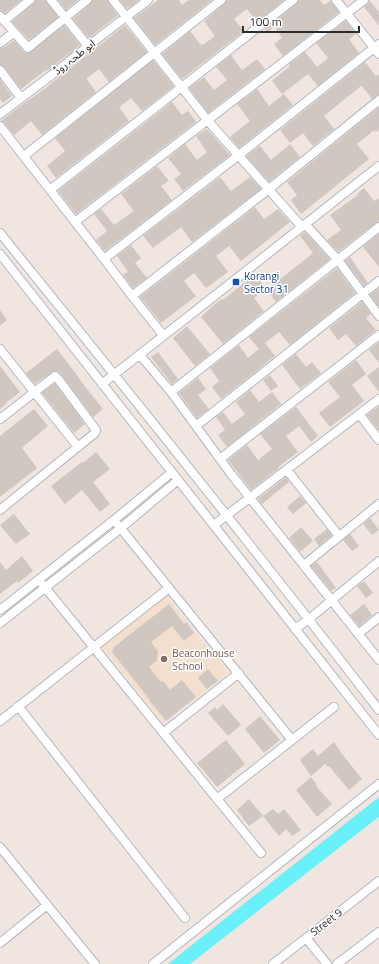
<svg xmlns="http://www.w3.org/2000/svg" width="379" height="964" font-family="'Titillium Web','Noto Sans Arabic',sans-serif">
	<style>
		.education { fill: #f2dfcd }
		.water { fill: #69f0fa }
		.building { fill: #cfc7c0 }
		.lines { fill: none; stroke-linecap: round; stroke-linejoin: round }
		.minor-casing { stroke: #b3b8c2; stroke-width: 10 }
		.minor { stroke: #fff; stroke-width: 8 }
		.transit-dot { fill: #1a4fb4; stroke: #fff; stroke-width: 1.5 }
		.education-dot { fill: #8d6e63; stroke: #fff; stroke-width: 1.5 }
		.labels { text-anchor: middle; dominant-baseline: central; stroke-width: 3; stroke-linejoin: round; paint-order: stroke }
		.street-label { font-size: 11px; fill: #2d2d2d; stroke: #fff }
		.transit-label { font-size: 11px; fill: #164399; stroke: #fff; text-anchor: start }
		.education-label { font-size: 11px; fill: #785e54; stroke: #fff; text-anchor: start }
	</style>
	<rect width="100%" height="100%" fill="#f0e5df"/>
	<path class="education" d="M165,594L228,673L164,723L100,644Z"/>
	<path class="water" d="M379,797V817L376,819L190,964H168Z"/>
	<path class="building" d="M0,0H21L5,13L0,11Z
		M35,0H46L47,3L58,17L29,40L12,22L33,4Z
		M58,0H78L66,10Z
		M92,0H108L109,3L118,15L89,38L73,19L90,4Z
		M120,0H139L129,8L128,7L126,8Z
		M158,0H179L182,5L189,0H212L155,45L134,18Z
		M226,0H284L257,22L247,9L234,19L244,31L182,79L162,54L190,31L201,45L202,44L203,45L215,36L204,21L224,4Z
		M298,0H320L324,5L331,0L332,3L339,12L283,56L274,44L282,38L275,27L267,32L265,29L296,4Z
		M369,0L379,12V26L364,7L368,4Z
		M346,21L356,34L349,39L359,53L318,86L308,74L282,94L272,81L290,66L289,64L305,52L317,67L328,58L316,43Z
		M64,25L80,45L47,71L46,70L21,89L4,67L0,65V48L5,47L14,40L24,52L29,53Z
		M125,25L147,52L109,82L99,69L87,78H86L96,92L42,135L31,121L14,135L4,123L1,121L23,104L43,90Z
		M231,55L242,70L257,59L265,69L208,113L189,88L204,77L214,90L227,80L216,67Z
		M153,60L174,86L142,111L131,98L119,107L129,121L56,178L47,166L65,151L55,138Z
		M365,62L376,76L379,74V95L376,96L372,99L362,86H361L324,116L334,129L313,146L303,133L290,143L280,130Z
		M0,79L12,96L3,103L0,99Z
		M257,89L269,106L284,94L293,105L239,148L230,137L250,121L237,104Z
		M172,102L182,115L188,111L196,122L76,214L58,191Z
		M379,107V129L376,132L374,130L357,144L369,159L301,214L291,200L297,195L287,182Z
		M207,129L230,155L183,191L174,179L181,174L168,158L185,144L197,160L207,152L196,136Z
		M290,144L300,157L269,182L246,156L260,146L271,160Z
		M157,166L169,181L161,186L172,200L105,251L96,240L107,231L94,214L101,209L114,225L134,211L121,194Z
		M220,177L231,191L250,177L261,189L192,242L181,227L153,248L143,236Z
		M364,188L374,201L379,198V222L376,223L338,252L327,240L341,230L330,215L358,195L357,194Z
		M255,207L264,219L278,209L290,222L241,261L229,246L216,256L228,272L206,288L194,273L184,281L196,296L161,323L140,297Z
		M305,232L330,259L276,302L267,290L313,253L300,236Z
		M379,234V267L363,247Z
		M131,245L141,258L135,263L147,278L133,288L123,275L128,272L117,256Z
		M350,257L368,283L364,286L345,261Z
		M337,268L355,293L290,345L279,332L265,343L275,356L221,399L212,387L219,381L210,368L239,345L248,358L259,349L249,337Z
		M255,274L266,288L254,298L264,311L223,344L201,317L215,304L222,299L223,300Z
		M379,288V307L370,295Z
		M362,302L371,314L366,318L376,330L356,346L346,334L338,340L329,328Z
		M0,310L7,320L0,326Z
		M187,326L210,354L195,366L173,338Z
		M379,342V363L369,350Z
		M57,349L77,375L83,384L103,409L93,417L63,377L59,372L54,371L52,372L35,384L26,373Z
		M158,352L178,379L172,384L151,357Z
		M296,354L306,367L312,362L321,373L300,389L282,365Z
		M356,360L366,374L352,385L364,401L330,427L319,413L340,397L328,382Z
		M0,366L20,392L7,402V403L0,409Z
		M379,367V392L367,376Z
		M270,375L278,386L271,391L263,380Z
		M198,378L206,389L198,395L209,409L197,418L179,393Z
		M55,383L85,424L74,433L42,393Z
		M250,390L259,402L272,392L281,404L227,447L218,435L225,430L216,417L223,412L232,424L245,414L236,402Z
		M379,406V431L367,415Z
		M296,407L318,436L311,442L299,426L286,436L298,452L278,467L279,468L251,490L228,460L247,445L258,460L272,449L260,434Z
		M34,409L48,426L22,448L37,468L0,497V436Z
		M96,452L110,469L93,482L110,504L100,512L82,490L65,504L51,486L82,462L83,463Z
		M286,477L289,482L262,504L258,499Z
		M300,496L306,503L293,514L287,507Z
		M14,514L30,534L16,544L0,525Z
		M370,518L379,530L372,535L363,524Z
		M301,527L313,541L300,552L289,538Z
		M327,529L332,535L319,546L314,539Z
		M350,534L359,546L352,551L343,540Z
		M22,556L33,571L18,583L17,581L0,594V562L6,570Z
		M317,562L336,588L331,591L311,566Z
		M364,581L373,593L366,598L357,586Z
		M169,604L184,624L186,622L194,633L184,641L172,626L151,642L158,651L157,660L149,667L161,682L163,681L170,690L182,680L196,697L166,721L149,700H150L112,652L114,647Z
		M364,604L372,615L359,626L350,615Z
		M208,669L218,681L207,689L198,678Z
		M223,704L241,725L228,736L208,713L215,707L217,710Z
		M260,716L280,740L264,753L245,729Z
		M226,740L245,764L217,787L197,763Z
		M334,742L342,754L362,779L349,790L329,766L328,767L325,764L311,776L300,760L313,749L318,756Z
		M311,777L317,785L316,786L332,804L317,817L296,790Z
		M249,799L263,816L249,826L237,810Z
		M273,809L278,814L284,809L301,830L292,836L286,829L279,836L263,816Z"/>
	<g class="lines">
		<defs>
			<path id="minor" d="M51,0L88,46
				M113,0L208,121L302,227
				M336,0L379,54
				M0,16L28,48L87,0
				M4,21L30,0
				M0,43L14,32
				M0,70L21,98
				M0,114L53,74L88,46L148,0
				M0,126L104,259L132,296L163,335
				M24,156L221,0
				M50,190L293,0
				M75,222L364,0
				M305,224L338,260L379,316
				M0,233C128,391 255,549 379,710
				M0,254L379,735
				M104,259L239,155L379,44
				M132,296L269,189L379,100
				M0,349L78,447
				M140,355L171,392L231,474L379,660
				M102,384L194,312L379,166
				M171,392L379,227
				M360,415L379,440
				M0,419L50,380L55,376L59,380L96,430L95,433L0,510
				M196,426L379,281
				M220,459L379,335
				M287,470L339,536
				M114,520L292,740L217,799
				M214,525L379,399
				M304,565L379,504
				M39,580L261,853
				M0,610L114,520L172,472
				M0,623L121,528L178,480
				M295,629L309,619L379,561
				M358,634L379,617
				M18,706L185,918
				M0,721L169,588
				M163,733L239,673
				M292,740L334,707
				M0,847L95,964
				M306,938L327,964
				M0,943L47,905
				M153,964L379,784
				M273,964L379,881
				M337,964L379,932"/>
		</defs>
		<use href="#minor" class="minor-casing"/>
		<use href="#minor" class="minor"/>
	</g>
	<rect class="transit-dot" x="232" y="278" width="8" height="8" rx="2"/>
	<circle class="education-dot" cx="164" cy="659" r="4"/>
	<g class="labels">
		<g class="street-label">
			<text transform="translate(74 57) rotate(-38)">ابو طحہ روڈ</text>
			<text transform="translate(326 922) rotate(-38)">Street 9</text>
		</g>
		<g class="transit-label">
			<text x="244" y="276">Korangi<tspan x="244" dy="13">Sector 31</tspan></text>
		</g>
		<g class="education-label">
			<text x="172" y="653">Beaconhouse<tspan x="172" dy="13">School</tspan></text>
		</g>
	</g>
	<path d="M243 26v6h116v-6" fill="none" stroke="#2d2d2d" stroke-width="2"/>
	<text x="249" y="26" font-size="12" fill="#2d2d2d" stroke="#ffffff" stroke-width="3" paint-order="stroke">100 m</text>
</svg>
